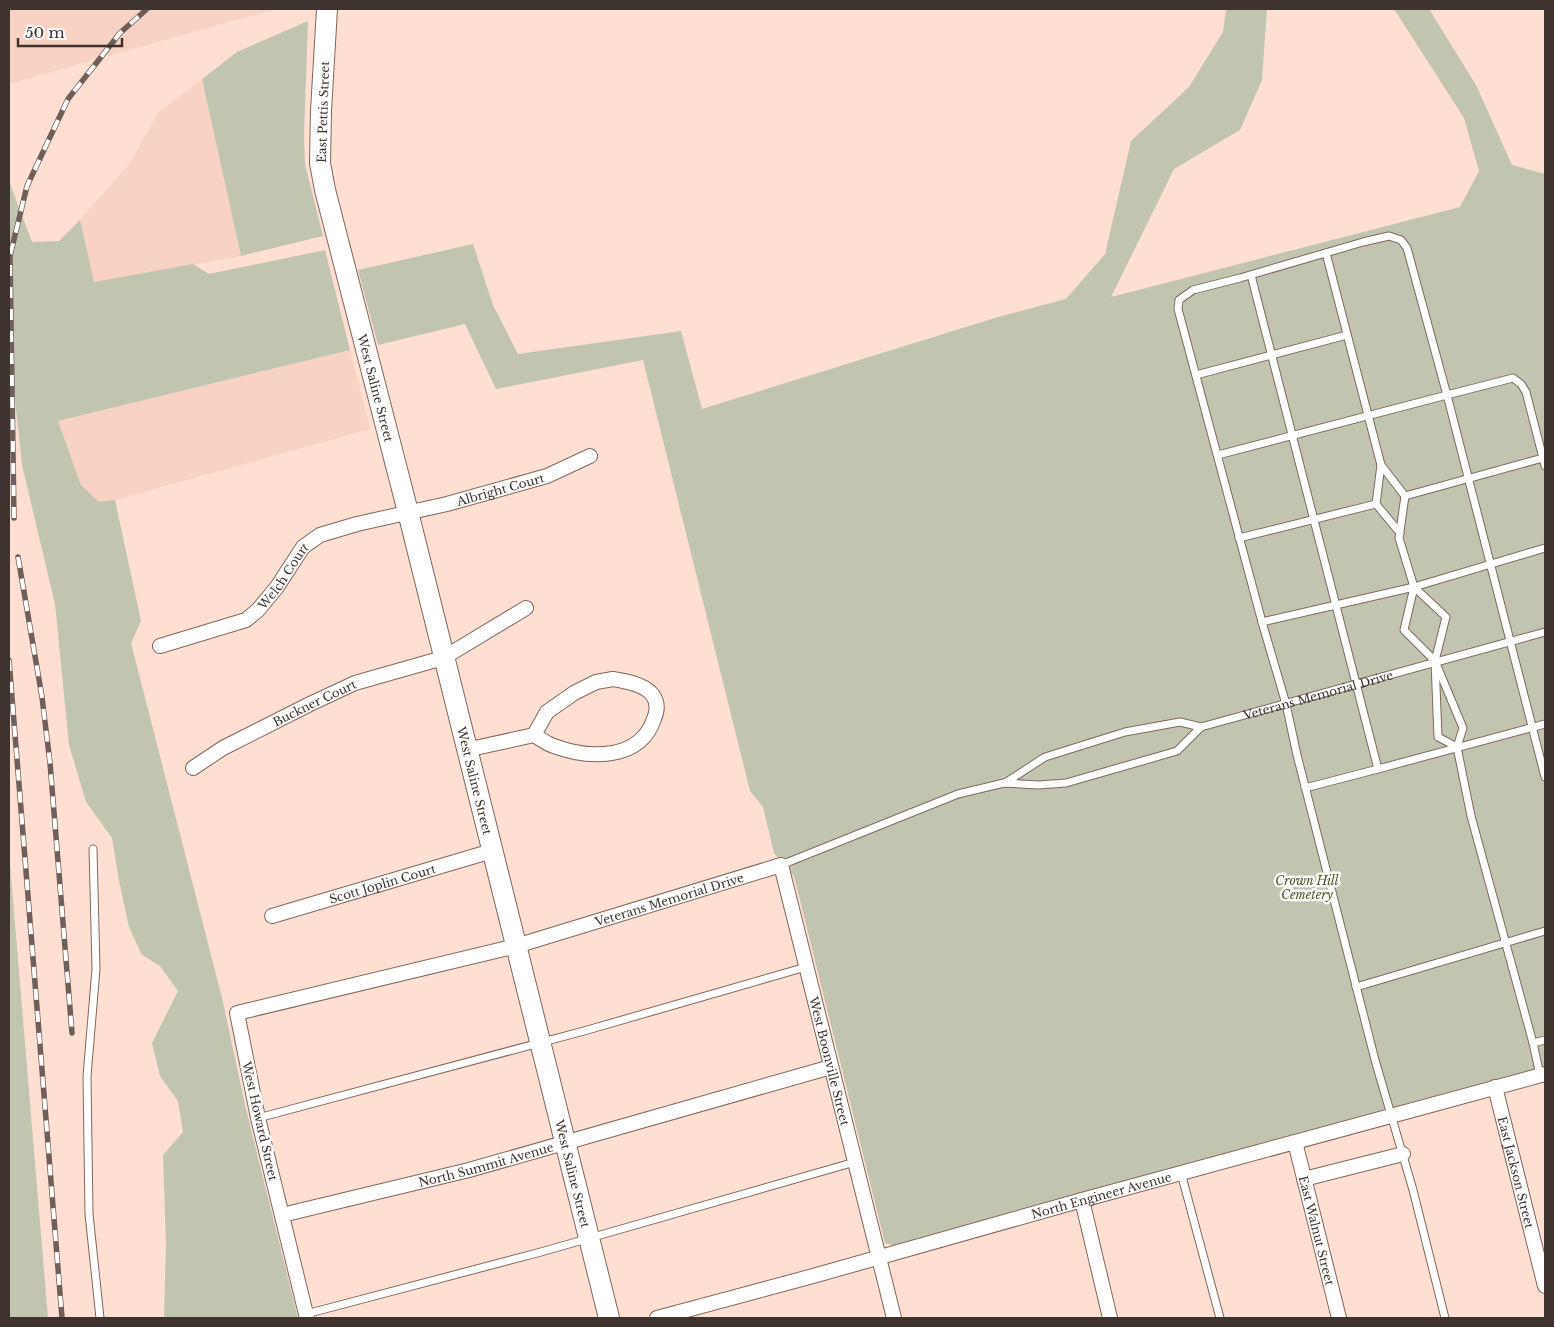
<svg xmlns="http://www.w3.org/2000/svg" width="1554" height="1327" font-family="'Libre Baskerville',serif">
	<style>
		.built { fill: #f8d2c2 }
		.green { fill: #c1c5b0 }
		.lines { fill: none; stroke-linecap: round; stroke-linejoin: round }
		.lane-casing { stroke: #81675c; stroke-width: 9 }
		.street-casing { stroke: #81675c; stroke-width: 16 }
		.secondary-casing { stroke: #81675c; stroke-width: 22 }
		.lane { stroke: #fff; stroke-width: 7 }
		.street { stroke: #fff; stroke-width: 14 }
		.secondary { stroke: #fff; stroke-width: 20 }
		.rail-casing { stroke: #6f5f58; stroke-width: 5.5 }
		.rail { stroke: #fff; stroke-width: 4; stroke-dasharray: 11; stroke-linecap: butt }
		.labels { text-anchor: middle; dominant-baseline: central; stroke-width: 5; stroke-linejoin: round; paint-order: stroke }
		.street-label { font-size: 12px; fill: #3e332e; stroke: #fff }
		.park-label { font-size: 12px; font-style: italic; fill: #4d5320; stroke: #fff }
	</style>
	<rect width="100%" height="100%" fill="#fedfd2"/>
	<path class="built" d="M9,9H275L9,84Z
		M202,79L241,256L94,282L80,220L129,164L159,112Z
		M350,350L370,429L115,500L99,502L81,485L58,421Z"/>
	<path class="green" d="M1226,9H1267L1262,80L1240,130L1174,169L1111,297L1460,207L1479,171L1464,118L1394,9H1429L1476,85L1512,165L1545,174V1067L895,1246L885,1243L794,876L774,853L763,807L750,791L643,360L496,389L465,324L378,345L358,270L473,244L493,305L518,354L681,331L702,409L998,317L1066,299L1105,254L1131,141L1189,87L1223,32Z
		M308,21L304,137L305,164L323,236L241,256L202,79L237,52Z
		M9,181L32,242L59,241L80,220L94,282L193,264L209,274L325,250L350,350L58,421L81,485L99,502L115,500L141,621L131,643L223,1002L245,1105L298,1318H164L166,1245L163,1155L183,1132L178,1101L160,1076L152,1043L178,991L160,966L142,955L129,927L119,881L112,838L86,802L69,745L55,604L22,465L9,344Z
		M9,852L48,1318H9Z"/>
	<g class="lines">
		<defs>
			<g id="lane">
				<path d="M1326,253L1381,465L1405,496L1399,538L1414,587L1446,617L1435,661L1463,728L1457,747L1471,816L1533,1043L1540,1075"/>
				<path d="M1251,275L1378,769L1545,724"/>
				<path d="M1196,375L1347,335"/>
				<path d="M1218,455L1447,395L1545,777"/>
				<path d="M1381,465L1376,504L1400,533"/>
				<path d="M1405,496L1543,458"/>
				<path d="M1239,538L1376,504"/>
				<path d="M1414,587L1404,630L1435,661L1438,737L1457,747"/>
				<path d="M1262,622L1414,587L1545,548"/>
				<path d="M1005,783L1045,757L1125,732L1180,722L1201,727"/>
				<path d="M1305,788L1378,769"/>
				<path d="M93,849L96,969L87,1076L89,1214L100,1318"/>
				<path id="s1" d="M781,865L958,794L1004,783L1038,785L1066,783L1177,751L1201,727L1545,632"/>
				<path d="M1356,987L1545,931"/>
				<path d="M1533,1043L1545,1040"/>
				<path d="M258,1118L584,1031L806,967"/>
				<path d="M1181,1173L1220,1318"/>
				<path d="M306,1314L541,1252L855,1162"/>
				<path d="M1445,1318L1413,1190L1375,1060L1343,935L1297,755L1286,704L1262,622L1178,309L1179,300L1193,290L1240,278L1363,242L1389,236L1401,240L1407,248L1447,395L1513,378L1521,384L1526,392L1545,466"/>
			</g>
			<g id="street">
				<path id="s2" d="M160,646L246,620L258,610L277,587L303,547L320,535L357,524L447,504L547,476L590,456"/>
				<path d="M613,679C625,681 643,684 652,694C658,702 658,710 654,719C640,761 588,759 554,746C547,744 541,739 534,735L547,712L574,693L596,682Z"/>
				<path d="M466,750L534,735"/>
				<path id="s3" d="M193,768L223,748L310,704L355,683L443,658L526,608"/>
				<path id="s4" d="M272,916L492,851"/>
				<path id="s5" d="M1495,1087L1545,1286"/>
				<path id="s6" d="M1295,1142L1339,1318"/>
				<path d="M1304,1179L1403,1154"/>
				<path d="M1082,1200L1110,1318"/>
				<path id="s7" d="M282,1215L469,1170L831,1067"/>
				<path id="s8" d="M307,1318L258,1118L237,1013L516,946L781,865L894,1318"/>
				<path id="s9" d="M657,1318L813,1276L1082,1200L1545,1074"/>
			</g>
			<g id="secondary">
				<path id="s10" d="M327,9L321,111L320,163L325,190L408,512L609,1318"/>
			</g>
		</defs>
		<use href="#lane" class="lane-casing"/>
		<use href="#street" class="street-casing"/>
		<use href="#secondary" class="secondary-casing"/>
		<use href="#lane" class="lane"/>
		<use href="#street" class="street"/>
		<use href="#secondary" class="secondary"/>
		<defs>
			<path id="rail" d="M14,518L10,256L27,186L68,99L120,33L147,9
				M18,557L42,697L50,763L72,1033
				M9,660L62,1318"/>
		</defs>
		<use href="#rail" class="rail-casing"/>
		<use href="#rail" class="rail"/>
	</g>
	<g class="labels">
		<g class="street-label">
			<text transform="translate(323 112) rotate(-88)">East Pettis Street</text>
			<text stroke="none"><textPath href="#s10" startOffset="386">West Saline Street</textPath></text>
			<text stroke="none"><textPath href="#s2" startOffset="390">Albright Court</textPath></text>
			<text stroke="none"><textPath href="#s2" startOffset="148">Welch Court</textPath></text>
			<text stroke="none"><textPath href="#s1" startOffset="571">Veterans Memorial Drive</textPath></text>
			<text stroke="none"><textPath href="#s3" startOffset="138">Buckner Court</textPath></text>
			<text stroke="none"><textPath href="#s10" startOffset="791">West Saline Street</textPath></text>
			<text stroke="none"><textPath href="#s4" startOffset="115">Scott Joplin Court</textPath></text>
			<text stroke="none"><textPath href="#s8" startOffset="760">Veterans Memorial Drive</textPath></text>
			<text stroke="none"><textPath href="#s8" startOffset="1079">West Boonville Street</textPath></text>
			<text transform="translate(260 1121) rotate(77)">West Howard Street</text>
			<text stroke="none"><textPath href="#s7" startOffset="210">North Summit Avenue</textPath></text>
			<text stroke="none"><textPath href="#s5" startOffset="88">East Jackson Street</textPath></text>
			<text stroke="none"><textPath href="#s10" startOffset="1196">West Saline Street</textPath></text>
			<text stroke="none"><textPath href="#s9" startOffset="461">North Engineer Avenue</textPath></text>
			<text stroke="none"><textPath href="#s6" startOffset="91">East Walnut Street</textPath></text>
		</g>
		<g class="park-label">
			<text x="1307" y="880">Crown Hill<tspan x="1307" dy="14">Cemetery</tspan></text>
		</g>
	</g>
	<rect width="1554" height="1327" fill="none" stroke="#3e332e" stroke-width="20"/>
	<path d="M18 38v8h104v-8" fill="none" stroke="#3e332e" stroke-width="2.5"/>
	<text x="25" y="38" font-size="15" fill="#3e332e" stroke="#ffffff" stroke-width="4" paint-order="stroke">50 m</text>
</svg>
